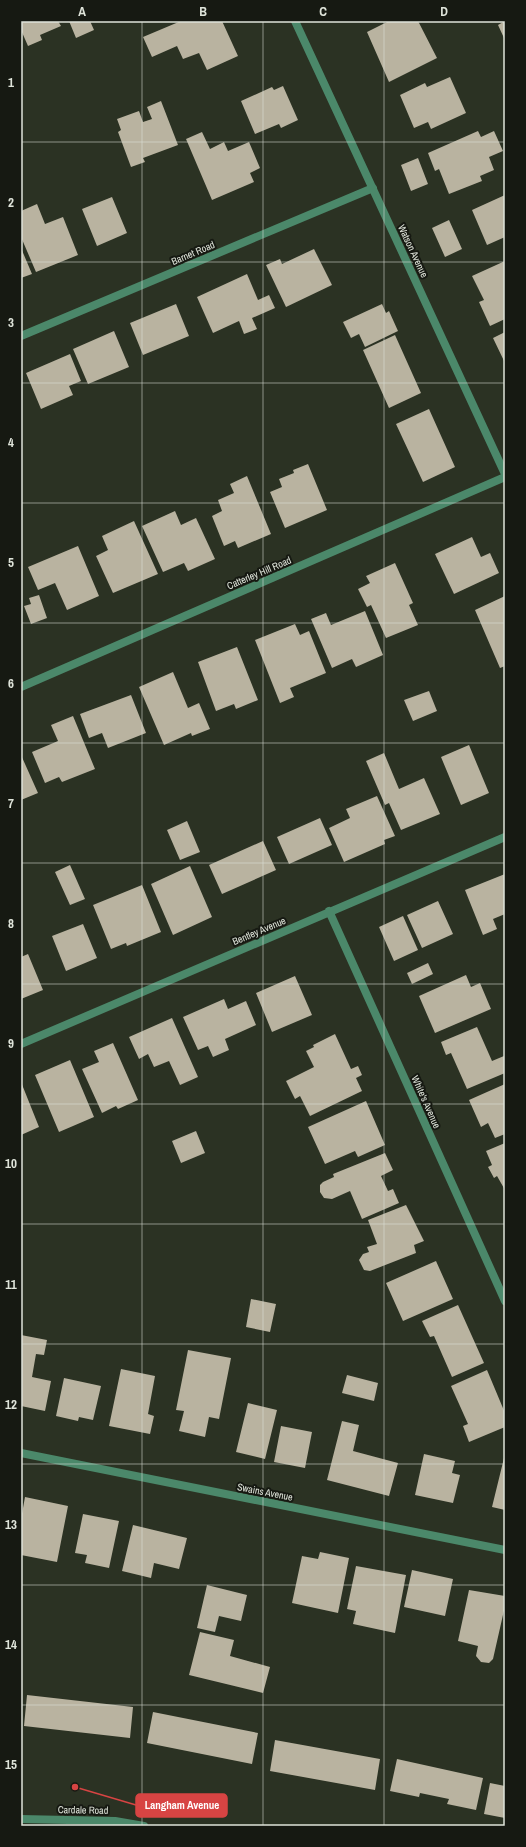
<svg xmlns="http://www.w3.org/2000/svg" width="526" height="1847" font-family="'Archivo Narrow',sans-serif">
	<style>
		.building { fill: #b9b3a0 }
		.lines { fill: none; stroke-linecap: round; stroke-linejoin: round }
		.minor { stroke: #4b886a; stroke-width: 8 }
		.tertiary { stroke: #4b886a; stroke-width: 8 }
		.grid { fill: none; stroke: #dfe4da; stroke-width: 1; stroke-opacity: 0.55 }
		.labels { text-anchor: middle; dominant-baseline: central; stroke-width: 4; stroke-linejoin: round; paint-order: stroke }
		.street-label { font-size: 10px; fill: #dfe4da; stroke: #161912 }
		.leader { fill: none; stroke: #d74443; stroke-width: 1.5 }
		.callout-dot { fill: #d74443; stroke: #161912; stroke-width: 1.5 }
		.callout { fill: #d74443; stroke: #d74443; stroke-width: 1.5 }
		.callout-label { font-size: 11px; text-anchor: middle; font-weight: bold; fill: #fff }
		.neatline { fill: none; stroke: #dfe4da; stroke-width: 1.5 }
		.grid-label { font-size: 13px; text-anchor: middle; font-weight: bold; fill: #dfe4da }
	</style>
	<rect width="100%" height="100%" fill="#2b3223"/>
	<path class="building" d="M21,21H58L61,26L40,35L42,40L28,46L21,30Z
		M69,21H90L94,30L76,38Z
		M181,21H222L238,56L207,70L199,53L183,59L177,46L152,57L143,37Z
		M389,21H418L437,58L389,82L367,32Z
		M505,21V37L504,38L498,25Z
		M450,77L466,113L431,129L428,122L414,128L400,95L425,83L427,87Z
		M283,86L298,120L281,128L279,124L255,134L241,101L272,87L274,90Z
		M161,101L178,145L143,158L145,162L131,167L118,132L121,130L117,119L139,111L143,122L152,119L147,107Z
		M478,131L481,137L494,131L503,151L489,157L494,170L480,176L482,181L449,194L439,169L435,171L428,153Z
		M202,132L210,149L224,142L228,151L249,142L260,168L250,173L254,182L212,200L186,139Z
		M418,158L428,184L411,191L401,165Z
		M505,195V237L487,245L472,210Z
		M112,197L127,233L97,246L82,209Z
		M37,204L45,224L63,217L78,255L36,272L21,237V211Z
		M449,220L462,249L445,257L432,228Z
		M21,248L32,274L21,278Z
		M314,249L332,285L286,307L266,265L280,259L282,264Z
		M505,261V319L490,326L479,302L484,300L472,276Z
		M247,274L258,300L269,295L275,308L252,318L257,329L244,334L239,321L213,333L197,297Z
		M176,304L189,336L143,355L130,323Z
		M382,304L386,313L389,311L398,331L365,347L359,334L351,338L343,322Z
		M114,331L129,367L88,384L73,349Z
		M505,332V363L493,338Z
		M395,335L421,393L389,408L363,350Z
		M70,354L81,381L69,386L73,395L41,409L26,373Z
		M429,409L455,467L423,482L396,424Z
		M308,464L327,510L285,528L270,492L282,487L279,479L294,473L293,470Z
		M247,476L271,534L238,548L235,541L224,546L212,516L222,511L218,500L234,493L230,484Z
		M175,511L181,525L196,518L215,559L188,571L184,563L163,572L142,526Z
		M134,521L158,574L113,593L96,556L108,550L102,536Z
		M472,537L481,557L490,553L499,573L454,594L435,554Z
		M78,546L99,596L67,610L55,583L38,590L28,567Z
		M395,563L413,603L409,605L418,625L386,638L371,605L367,607L358,589L370,583L366,576Z
		M39,595L47,618L31,624L24,606L31,604L29,598Z
		M505,596V666L500,668L475,610Z
		M365,611L383,655L356,667L352,659L332,668L311,619L326,613L331,625Z
		M295,624L300,635L309,631L326,673L290,688L294,697L280,703L255,640Z
		M237,647L258,700L236,709L234,704L216,711L198,662Z
		M173,672L188,708L199,703L210,729L192,736L191,733L164,745L139,687Z
		M429,691L437,711L413,721L404,700Z
		M131,695L146,733L108,748L102,733L89,738L80,714Z
		M73,716L95,769L62,782L59,777L45,783L32,752L58,741L51,725Z
		M469,745L489,793L461,805L441,757Z
		M384,753L399,789L424,778L440,814L401,830L389,803L385,805L366,761Z
		M21,755L38,793L21,800Z
		M377,796L395,836L384,840L385,844L344,862L329,828L350,818L346,809Z
		M320,818L332,845L289,864L277,837Z
		M187,821L200,852L180,860L167,830Z
		M263,841L276,870L222,894L209,865Z
		M70,865L85,899L70,905L55,872Z
		M190,866L212,917L173,935L151,884Z
		M505,874V914L493,919L497,929L483,935L465,890Z
		M142,885L161,932L127,946L126,943L111,949L93,905Z
		M438,901L453,934L422,948L407,915Z
		M403,916L418,950L394,961L379,927Z
		M83,924L97,958L66,971L52,936Z
		M28,954L43,990L21,999V957Z
		M428,963L433,974L412,984L407,973Z
		M466,975L471,987L480,983L491,1009L435,1033L419,996Z
		M295,976L312,1015L272,1032L256,993Z
		M224,999L228,1009L246,1001L256,1025L225,1039L229,1050L213,1057L208,1046L198,1050L183,1017Z
		M172,1018L198,1077L180,1085L169,1061L154,1067L148,1054L139,1059L129,1037Z
		M477,1027L492,1061L504,1056L505,1073L467,1089L451,1053L446,1055L441,1042Z
		M335,1034L351,1069L358,1066L362,1075L356,1078L362,1091L310,1116L300,1096L295,1099L286,1081L314,1067L306,1051L314,1047L313,1045Z
		M113,1043L138,1100L118,1109L116,1106L102,1113L82,1069L99,1062L94,1051Z
		M70,1060L94,1117L59,1132L35,1075Z
		M21,1082L39,1127L21,1135Z
		M505,1084V1134L495,1138L488,1123L481,1127L469,1100Z
		M366,1101L385,1145L358,1157L355,1151L325,1164L308,1127Z
		M196,1131L205,1153L181,1163L172,1141Z
		M505,1143V1190L497,1176L494,1178L488,1167L492,1165L486,1151Z
		M385,1153L393,1170L381,1176L388,1191L393,1189L399,1203L362,1219L350,1191L332,1199L324,1198L320,1192V1185L323,1182L334,1177L333,1174Z
		M406,1205L424,1241L414,1245L416,1253L370,1271L364,1270L359,1260L363,1254L369,1252L367,1247L377,1244L368,1220Z
		M436,1261L453,1299L403,1321L386,1283Z
		M251,1299L276,1304L270,1332L246,1327Z
		M458,1305L484,1363L452,1377L434,1336L430,1337L422,1321Z
		M21,1335L47,1340L44,1355L36,1354L32,1377L51,1381L45,1411L21,1406Z
		M188,1350L231,1358L219,1419L209,1417L205,1437L179,1431L184,1411L176,1410Z
		M121,1369L155,1376L148,1414L154,1416L150,1434L109,1426Z
		M487,1370L505,1413V1427L469,1442L463,1426L468,1424L451,1386Z
		M347,1375L378,1383L374,1401L342,1393Z
		M64,1378L101,1386L93,1420L79,1417L78,1421L56,1416Z
		M248,1403L277,1410L265,1459L236,1452Z
		M342,1421L359,1425L353,1451L398,1463L389,1496L327,1480Z
		M281,1426L312,1432L305,1468L274,1462Z
		M424,1454L455,1461L452,1473L460,1475L453,1503L415,1495Z
		M504,1458H505V1510L492,1507Z
		M25,1497L68,1506L57,1562L21,1555V1519Z
		M83,1514L119,1521L109,1568L85,1563L87,1555L75,1553Z
		M133,1525L187,1538L179,1569L154,1563L151,1578L122,1571Z
		M320,1552L349,1558L338,1613L292,1603L302,1556L318,1559Z
		M356,1566L406,1575L395,1633L353,1624L356,1611L347,1609Z
		M412,1570L453,1579L445,1616L404,1607Z
		M207,1585L247,1595L241,1621L219,1616L215,1632L197,1628Z
		M469,1590L505,1596V1606L493,1659L489,1663L481,1662L476,1656L478,1646L458,1641Z
		M200,1632L234,1640L230,1656L270,1667L263,1693L189,1675Z
		M27,1695L133,1707L130,1738L24,1726Z
		M153,1712L258,1733L252,1764L147,1743Z
		M275,1740L380,1759L375,1790L270,1771Z
		M397,1759L483,1778L476,1810L447,1804L449,1799L420,1793L419,1797L390,1791Z
		M490,1783L505,1786V1818L484,1814Z"/>
	<g class="lines">
		<path class="minor" d="M295,21L505,474
			M21,336L373,188
			M21,687L505,477
			M329,911L505,1301
			M21,1044L505,837
			M21,1453L505,1550"/>
		<path class="tertiary" d="M21,1819L115,1821L144,1826"/>
	</g>
	<path class="grid" d="M142,21V1826M263,21V1826M384,21V1826M21,142H505M21,262H505M21,383H505M21,503H505M21,623H505M21,743H505M21,863H505M21,984H505M21,1104H505M21,1224H505M21,1344H505M21,1464H505M21,1585H505M21,1705H505"/>
	<g class="labels">
		<g class="street-label">
			<text transform="translate(413 251) rotate(65)">Watson Avenue</text>
			<text transform="translate(193 253) rotate(-23)">Barnet Road</text>
			<text transform="translate(259 573) rotate(-23)">Catterley Hill Road</text>
			<text transform="translate(259 931) rotate(-23)">Bentley Avenue</text>
			<text transform="translate(426 1102) rotate(66)">White's Avenue</text>
			<text transform="translate(265 1492) rotate(11)">Swains Avenue</text>
			<text transform="translate(83 1810) rotate(1)">Cardale Road</text>
		</g>
	</g>
	<path class="leader" d="M75 1787L136 1805"/>
	<circle class="callout-dot" cx="75" cy="1787" r="4"/>
	<rect class="callout" x="136" y="1794" width="91" height="23" rx="4"/>
	<g class="callout-label">
		<text x="182" y="1809">Langham Avenue</text>
	</g>
	<rect width="526" height="1847" fill="none" stroke="#161912" stroke-width="44"/>
	<rect x="22" y="22" width="482" height="1803" class="neatline"/>
	<g class="grid-label">
		<text x="82" y="16">A</text>
		<text x="203" y="16">B</text>
		<text x="323" y="16">C</text>
		<text x="444" y="16">D</text>
		<text x="11" y="87">1</text>
		<text x="11" y="207">2</text>
		<text x="11" y="327">3</text>
		<text x="11" y="447">4</text>
		<text x="11" y="567">5</text>
		<text x="11" y="688">6</text>
		<text x="11" y="808">7</text>
		<text x="11" y="928">8</text>
		<text x="11" y="1048">9</text>
		<text x="11" y="1168">10</text>
		<text x="11" y="1289">11</text>
		<text x="11" y="1409">12</text>
		<text x="11" y="1529">13</text>
		<text x="11" y="1649">14</text>
		<text x="11" y="1769">15</text>
	</g>
</svg>
